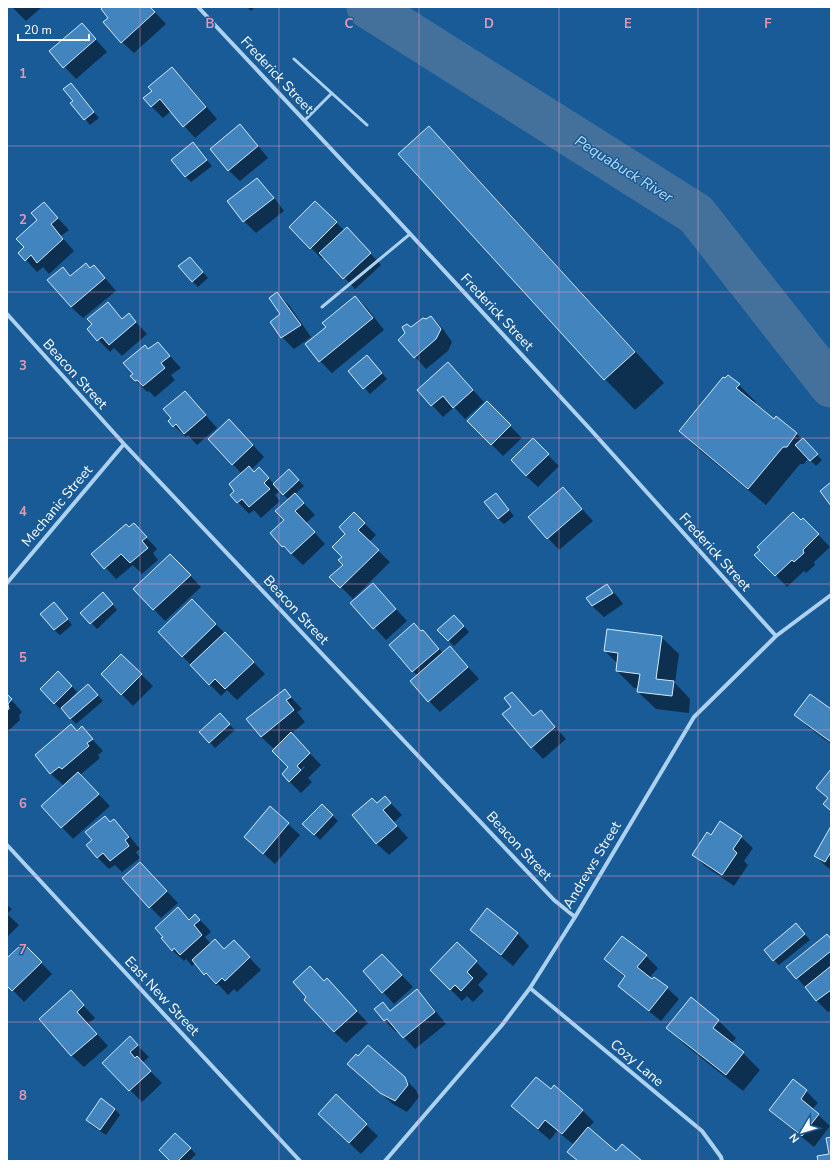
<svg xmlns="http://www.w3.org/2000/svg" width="838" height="1168" font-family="'Nunito Sans',sans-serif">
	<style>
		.shadow { fill: #0007; fill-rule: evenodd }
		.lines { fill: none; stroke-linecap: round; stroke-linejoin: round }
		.river { stroke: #43719c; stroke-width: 43 }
		.building { fill: #4184be; stroke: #d3e9fc }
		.lane { stroke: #acd1f1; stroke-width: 3 }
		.street { stroke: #acd1f1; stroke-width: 4 }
		.grid { fill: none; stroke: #e497b5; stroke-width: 1; stroke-opacity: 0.55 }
		.labels { text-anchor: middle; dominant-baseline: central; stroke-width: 3; stroke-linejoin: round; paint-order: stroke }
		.street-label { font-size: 14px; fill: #fff; stroke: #195b97 }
		.water-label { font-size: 15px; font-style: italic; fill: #b9dbf7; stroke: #195b97 }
		.grid-label { font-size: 13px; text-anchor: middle; font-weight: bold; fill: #e497b5; stroke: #195b97; stroke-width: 3; stroke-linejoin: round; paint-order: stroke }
	</style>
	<rect width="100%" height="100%" fill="#195b97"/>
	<path class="shadow" d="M12,7H42L26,21Z
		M104,7H150L166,24L134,53L122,42Z
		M247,7H255L251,11Z
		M82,24L107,52L76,79L50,51Z
		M172,68L183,79L217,119L195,138L171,111L163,118L151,106L153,91Z
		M71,85L99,118L90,125L72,103L74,102Z
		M240,126L251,137L268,158L240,181L228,170Z
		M429,127L459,158L664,383L635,410L605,379L399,154Z
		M193,144L212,166L191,182L185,176Z
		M257,179L269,191L284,211L256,233L244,221L229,201Z
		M315,202L345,231L358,240L381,265L355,289L325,257L322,259L290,227Z
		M44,203L69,230L61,236L74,251L49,274L43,267L37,272L20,253L25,248L39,220Z
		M195,263L208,278L198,287L192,281Z
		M94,266L105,278L116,291L83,318L71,307L49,280L63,268L71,277L90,269Z
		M277,293L289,305L311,337L294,349L282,337L271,322L282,314Z
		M355,297L367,308L384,330L332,373L320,361L306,344L327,327Z
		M108,303L123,319L129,315L147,334L122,356L114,348L110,352L88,329L93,325Z
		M431,317L443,329L452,342L448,351L426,369L415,357L410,328Z
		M158,343L181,368L171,375L175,380L155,397L149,391L147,392L132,376L134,374L149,350Z
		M372,362L387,379L370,394L349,371Z
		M448,363L484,402L465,419L454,407L443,417L432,405Z
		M739,385L756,402L754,404L774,421L777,418L797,434L822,460L816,466L808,458L804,464H800L766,505L697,448L680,431Z
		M185,392L217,428L197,445L188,435L186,437L174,426Z
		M487,403L522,438L503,456L468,421Z
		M241,432L264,457L251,470L254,473L259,468L274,484L289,470L304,486L295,494L315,515L306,523L325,544L303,565L283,546L285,520L289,500L280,491L275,495L280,501L261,518L254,510L249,514L231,495L236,491L242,474L209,439Z
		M533,440L559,466L538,487L526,476Z
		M563,488L593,521L559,550L529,517Z
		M496,494L514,516L504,524L498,519Z
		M354,513L376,535L369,542L390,562L353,599L331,577L344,565L343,557L347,534Z
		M803,519L830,547L814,562L815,565L806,573L804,571L787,587L756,555Z
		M145,536L157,549L153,553L158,560L142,574L133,565L116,579L93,554Z
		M182,567L201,587L165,621L135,589Z
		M373,584L407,621L386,640L352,603Z
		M607,585L618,597L623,604L604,617L592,606Z
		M108,599L117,610L97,629L82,613Z
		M192,600L265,674L237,700L227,690L221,696L159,632Z
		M60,609L72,625L60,635L54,630Z
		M460,622L469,632L454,646L448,640Z
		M423,631L443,653L450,647L479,679L440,712L429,701L418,676L413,671Z
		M661,637L679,654L675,683L690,699L689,713L656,709L638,692L639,688H634L617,671L618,664L605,651Z
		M121,655L153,686L133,706L102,674Z
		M58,672L77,692L70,699L72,700L94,691L103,701L76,724L61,708L60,709L41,689Z
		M284,690L302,709L297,712L305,722L291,734L321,765L308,778L312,782L301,793L289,781L290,767L280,745L279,744L273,748L261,737ZM304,766L305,767L296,776L295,775Z
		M512,693L534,717L541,711L566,739L543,759L532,747L512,707Z
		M7,695L22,712L19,715L20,720L7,732Z
		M831,711V744L807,726L795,714Z
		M225,720L235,730L215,748L201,732Z
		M82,728L103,751L98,755L100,758L80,775L110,806L73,839L42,806L64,786L51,774L36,756L77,732Z
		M385,797L402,815L394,822L408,838L389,855L377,844L353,815L377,804Z
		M322,805L338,821L320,840L304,824Z
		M270,808L300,835L275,864L245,837Z
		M114,820L126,832L140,849L136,852L140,858L122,872L115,865L109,869L98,858L88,845Z
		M831,828V870L827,867L815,856Z
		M711,836L741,837L753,848L744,861L748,865L734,886L705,866L693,854Z
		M140,863L178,903L161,918L150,907Z
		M7,905L12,909L7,914Z
		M178,909L190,920L195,915L207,927L211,932L205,937L211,944L224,950L245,953L261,970L237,992L234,989L228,995L218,984L217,986L195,963L192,966L186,959L184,961L172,950Z
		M487,910L518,934L529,946L513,966L483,941L471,930Z
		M7,914L19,925L7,937Z
		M801,930L810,940L779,965L774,960Z
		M831,940V1010L828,1012L817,1001L788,967Z
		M457,943L488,974L478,985L484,991L473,1002L467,996L462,1001L431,970Z
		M23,944L52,974L24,1002L7,984V959Z
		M646,956L658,968L649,978L667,988L679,999L661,1021L631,997L619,986L625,978L605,959Z
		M394,967L413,987L394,1004L364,971Z
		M324,982L338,991L368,1023L346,1043L334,1032Z
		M416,990L428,1002L446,1024L415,1049L398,1031L396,1032L384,1020L391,1012Z
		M71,992L95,1018L88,1024L108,1046L84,1067L72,1056L40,1019Z
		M691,999L719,1021L736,1038L731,1044L743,1053L760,1070L743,1091L685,1045L668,1028Z
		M130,1038L149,1057L142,1063L162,1083L142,1102L103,1063Z
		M360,1075L404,1078L416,1090L419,1097L407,1112L393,1104Z
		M551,1090L582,1110L594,1122L588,1128L616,1152L641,1161H578L568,1151L574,1145L557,1131L550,1140L524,1118L513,1106Z
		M806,1091L818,1103L812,1109L830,1126L814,1147L782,1121L770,1110Z
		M336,1096L378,1136L361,1154L330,1125Z
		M115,1109L120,1115L106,1135L92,1126L87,1120Z
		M190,1148L196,1154L189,1161H171Z"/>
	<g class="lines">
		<path class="river" d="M368,7L696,214L831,386"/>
	</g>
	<path class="building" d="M103,7H150L155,12L121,43L103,22L108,18L101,9Z
		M82,23L96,39L63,68L49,51Z
		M172,67L206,107L183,127L160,99L151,107L143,98L152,91L148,87Z
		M71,83L94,112L84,120L70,103L73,101L63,89Z
		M240,124L258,146L228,171L210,149Z
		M429,126L635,352L604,380L398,154Z
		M193,142L207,160L185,177L171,160Z
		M257,178L274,198L243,222L227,201Z
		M315,201L337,222L310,249L289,227Z
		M44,202L58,218L51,224L63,239L37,263L31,255L25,261L18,253L24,247L16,239L37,220L31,213Z
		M347,227L371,253L343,279L319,253Z
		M190,257L203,272L192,282L178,266Z
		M86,263L90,268L94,265L105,278L71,307L47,280L63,267L70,276Z
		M277,292L301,325L281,338L270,322L280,314L269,298Z
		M355,296L373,318L319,362L305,344L326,327L322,323Z
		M108,302L122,319L129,313L136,322L109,345L102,337L97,341L87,329L92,324L87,319Z
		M431,316L441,329L436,339L414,358L398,340L405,333L402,327L407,324L411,327L423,318L426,319Z
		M158,342L170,356L161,363L165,368L143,386L137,380L135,381L130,376L133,374L123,363L145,345L148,349Z
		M367,355L382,373L363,389L348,371Z
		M448,362L473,390L453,408L443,396L431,406L417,390Z
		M728,375L740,384L736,388L774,419L776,416L797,433L787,447H783L748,489L679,431L723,377L725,378Z
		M185,391L206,415L184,434L176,424L173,427L168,421L171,418L163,409Z
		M487,401L511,425L491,445L467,421Z
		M229,419L253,445L232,465L208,439Z
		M533,438L549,454L526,476L511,460Z
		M803,438L818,454L810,461L795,445Z
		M249,466L254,472L259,467L269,478L264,483L270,489L249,507L242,499L237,503L230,495L234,491L229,484Z
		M289,469L299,480L283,495L273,484Z
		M831,482V506L820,491Z
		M563,487L582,509L547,539L528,517Z
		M295,493L304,503L295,511L315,532L291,554L284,546L282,547L270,533L284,520L275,511Z
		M496,493L509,510L498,519L484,502Z
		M354,512L365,523L358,530L379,550L340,588L329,577L343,565L338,560L342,557L332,547L345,534L339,527Z
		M793,512L801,520L803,518L819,534L803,550L804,553L794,562L792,560L775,576L754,555L760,550L757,547Z
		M134,523L147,537L142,541L148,548L130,563L121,554L104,569L91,554L126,524L129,527Z
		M170,554L191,575L153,610L133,589Z
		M373,583L396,609L373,629L350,603Z
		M607,584L613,593L592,606L586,598Z
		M103,592L113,604L90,624L80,613Z
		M192,599L216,624L182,657L158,632Z
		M54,602L68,619L54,630L40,614Z
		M454,615L464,626L448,641L437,630Z
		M414,623L421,631L423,630L439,649L412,672L389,645Z
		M607,629L662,636L656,679L674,681L672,696L637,692L640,674L616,671L618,653L604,651Z
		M225,632L254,662L225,689L215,679L209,685L190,665Z
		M450,646L468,667L428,702L410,681Z
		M121,654L142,674L121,695L101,674Z
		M58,671L72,686L54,704L40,689Z
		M88,684L98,695L70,719L61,708Z
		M285,689L291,697L286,700L294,710L261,737L246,719Z
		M512,692L533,716L541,710L555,727L531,748L502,714L511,707L504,698Z
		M7,694L12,699L8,704L9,709L7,710Z
		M810,694L831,709V742L794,715Z
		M220,713L230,724L209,743L199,732Z
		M71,724L77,731L82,726L93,739L87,743L89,746L62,769L59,767L50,774L35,755Z
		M291,732L310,753L297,766L301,770L289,782L282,774L288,767L272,751Z
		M831,769V811L823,804L828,798L816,788Z
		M78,772L99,794L61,828L41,806Z
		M385,796L391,803L383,810L397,826L376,844L352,815L372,798L377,803Z
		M322,804L333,815L314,835L302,824Z
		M270,806L289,823L263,854L244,837Z
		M105,816L110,822L114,819L129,837L125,840L129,846L110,861L103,853L97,858L86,845L92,840L85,832Z
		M720,821L742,836L733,849L737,853L722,875L692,855L707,832L711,835Z
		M831,826V852L825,862L814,856Z
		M140,862L167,891L149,908L122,878Z
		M178,907L189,920L195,914L200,920L194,925L202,935L180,955L174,948L172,951L161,938L163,937L155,928Z
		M487,908L518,933L501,955L470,930Z
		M796,923L805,934L773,961L764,950Z
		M827,934L831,939V951L796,979L786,967Z
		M622,936L647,955L637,967L652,979L654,977L668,987L649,1011L618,986L625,976L604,959Z
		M215,939L224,949L234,940L250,957L225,981L222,978L216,984L206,973L204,975L192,960Z
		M457,942L477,961L467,972L473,978L461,991L455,985L450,990L430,970Z
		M23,943L42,962L12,991L7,986V958Z
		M382,954L402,975L382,993L363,971Z
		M310,966L324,981L327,978L357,1011L334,1032L304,1000L306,997L293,982Z
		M831,966V990L816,1001L805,987Z
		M417,989L435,1012L403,1038L387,1019L384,1021L374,1009L383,1002L390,1011Z
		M71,990L84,1005L77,1012L97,1034L71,1056L39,1019Z
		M691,997L719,1020L713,1028L744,1052L726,1075L666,1028Z
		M130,1036L138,1045L130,1052L135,1058L137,1056L151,1071L129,1091L102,1063Z
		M368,1045L405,1077L408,1085L395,1101L380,1093L347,1064L356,1054L358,1056Z
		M536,1077L551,1089L554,1085L583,1110L562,1134L545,1120L538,1129L511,1106Z
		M793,1079L807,1090L801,1099L819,1114L802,1136L769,1110Z
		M336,1094L367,1124L349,1143L318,1114Z
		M101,1098L115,1109L100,1130L86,1120Z
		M588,1127L616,1151L622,1144L642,1161H578L567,1152Z
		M175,1133L191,1148L178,1161H170L159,1150Z
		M831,1137V1161H818L817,1156L829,1154L826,1138Z"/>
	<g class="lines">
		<path class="lane" d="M294,59L367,125
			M305,120L332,93
			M322,307L410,234"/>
		<path class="street" d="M198,7L378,199L590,429L776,636
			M7,314L124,444L554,900L575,917
			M7,583L124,444
			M7,845L300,1161
			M530,988L702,1131L721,1157L722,1161
			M385,1161L502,1025L530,988L575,917L694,717L776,636L831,595"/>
	</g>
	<path class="grid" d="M140,7V1161M279,7V1161M419,7V1161M559,7V1161M698,7V1161M7,146H831M7,292H831M7,438H831M7,584H831M7,730H831M7,876H831M7,1022H831"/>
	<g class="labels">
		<g class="street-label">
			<text transform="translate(277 75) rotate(47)">Frederick Street</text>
			<text transform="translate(497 312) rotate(47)">Frederick Street</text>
			<text transform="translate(75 374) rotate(48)">Beacon Street</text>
			<text transform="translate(57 506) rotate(-50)">Mechanic Street</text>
			<text transform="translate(715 552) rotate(48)">Frederick Street</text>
			<text transform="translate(296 610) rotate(47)">Beacon Street</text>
			<text transform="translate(519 846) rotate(47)">Beacon Street</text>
			<text transform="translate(592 865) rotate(-59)">Andrews Street</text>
			<text transform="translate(162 996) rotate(47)">East New Street</text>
			<text transform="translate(637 1063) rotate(40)">Cozy Lane</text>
		</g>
		<g class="water-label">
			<text transform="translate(624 169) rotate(32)">Pequabuck River</text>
		</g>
	</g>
	<g class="grid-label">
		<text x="210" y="28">B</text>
		<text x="349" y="28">C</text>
		<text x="489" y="28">D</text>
		<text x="628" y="28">E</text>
		<text x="768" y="28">F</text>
		<text x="23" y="78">1</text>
		<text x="23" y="224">2</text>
		<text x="23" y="370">3</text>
		<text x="23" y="516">4</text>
		<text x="23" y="662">5</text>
		<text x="23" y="808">6</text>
		<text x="23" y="954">7</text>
		<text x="23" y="1100">8</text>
	</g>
	<rect width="838" height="1168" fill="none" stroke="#ffffff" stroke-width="16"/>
	<g transform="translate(802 1132) rotate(232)" stroke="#195b97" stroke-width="3" paint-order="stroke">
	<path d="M0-3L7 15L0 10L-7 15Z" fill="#ffffff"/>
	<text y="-6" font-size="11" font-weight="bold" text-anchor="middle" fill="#ffffff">N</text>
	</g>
	<path d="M18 34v6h71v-6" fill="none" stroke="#ffffff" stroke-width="2"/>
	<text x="24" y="34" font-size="12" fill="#ffffff" stroke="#195b97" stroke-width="3" paint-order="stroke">20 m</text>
</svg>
